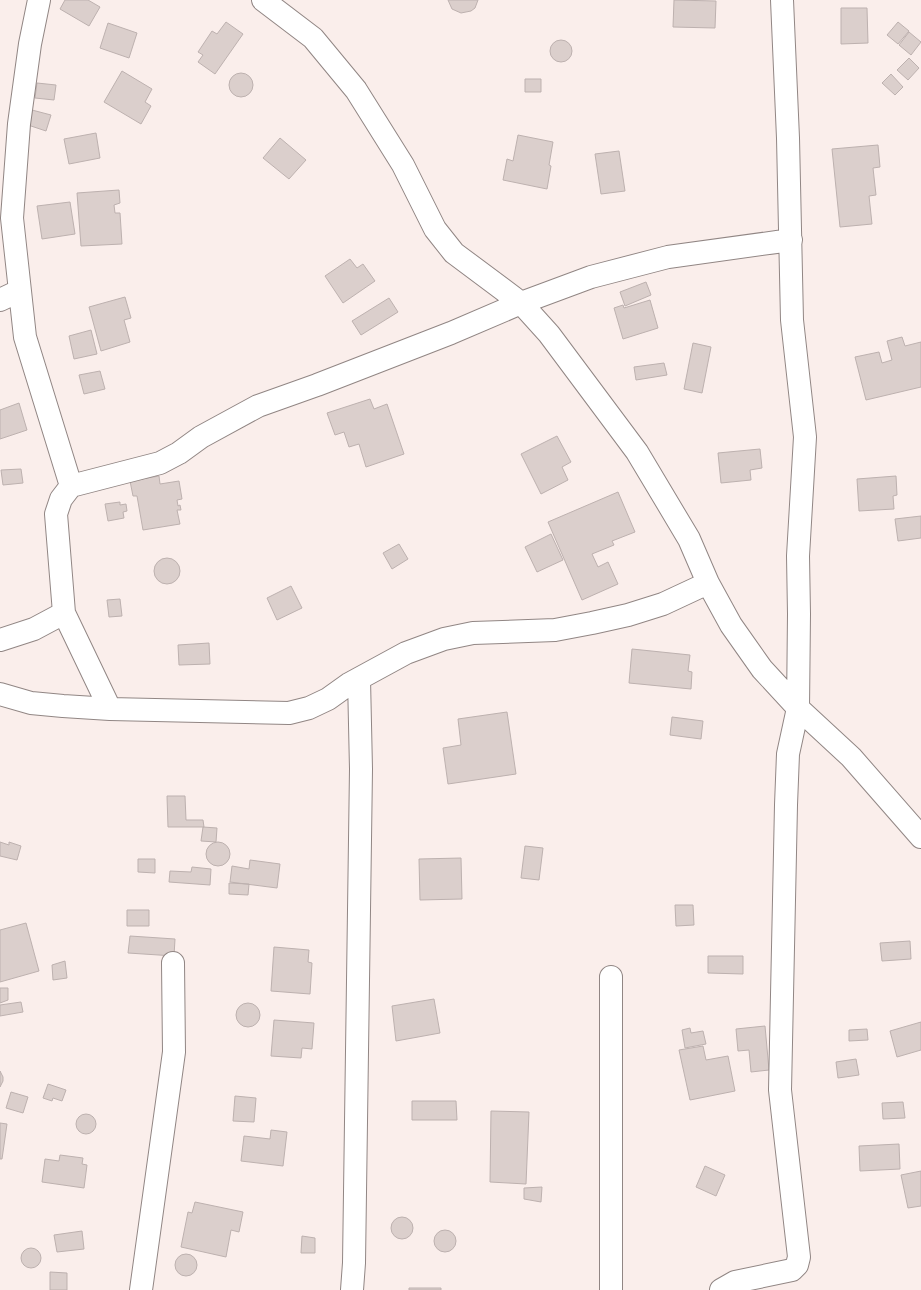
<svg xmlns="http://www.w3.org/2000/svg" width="921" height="1290" font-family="'Sofia Sans Condensed',sans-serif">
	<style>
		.building { fill: #dbcfcc; stroke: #bdb1af }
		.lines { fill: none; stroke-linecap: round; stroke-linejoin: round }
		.minor-casing { stroke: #918684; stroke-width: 24 }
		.minor { stroke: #fff; stroke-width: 22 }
	</style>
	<rect width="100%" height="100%" fill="#faeeeb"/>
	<path class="building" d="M65,0H88L100,7L89,26L60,9Z
		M448,0H478L475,8L471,11L461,13L452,9Z
		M674,0L716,1L715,28L673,27Z
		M841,8H867L868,43L841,44Z
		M226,22L243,34L215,74L198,62L203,55L198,52L212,31L217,34Z
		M898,22L909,31L898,44L887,35Z
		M108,23L137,33L129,58L100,48Z
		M909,32L921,42L911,55L899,45Z
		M550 51a11 11 0 1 1 22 0a11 11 0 1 1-22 0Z
		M909,58L919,68L908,80L897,70Z
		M122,71L152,89L145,102L151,106L141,124L104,102Z
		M229 85a12 12 0 1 1 24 0a12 12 0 1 1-24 0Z
		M891,74L903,87L895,95L882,83Z
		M525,79H541V92H525Z
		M37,83L56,85L54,100L35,98Z
		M32,110L51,115L46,131L28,125Z
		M96,133L100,158L69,164L64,139Z
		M518,135L553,142L549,165L551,166L547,189L503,180L507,159L513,161Z
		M280,138L306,160L289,179L263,158Z
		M878,145L880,167L873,168L876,195L869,196L872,224L840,227L832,149Z
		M619,151L625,191L601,194L595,154Z
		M119,190L120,203L114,205L115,213H120L122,244L81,246L77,193Z
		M70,202L75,234L42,239L37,206Z
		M350,259L357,268L363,264L375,281L343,303L325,276Z
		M646,282L651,295L625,306L620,292Z
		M125,297L131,318L124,320L130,342L101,351L89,307Z
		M389,298L398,312L361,335L352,321Z
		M650,300L658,328L623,339L614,308L623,305L624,308Z
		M91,330L97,354L74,359L69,336Z
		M902,337L905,346L921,342V387L866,400L855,357L879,352L882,363L892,360L887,341Z
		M693,343L711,347L702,393L684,389Z
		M664,363L667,375L636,380L634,367Z
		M100,371L105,389L84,394L79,375Z
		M370,399L374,409L387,404L404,454L366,467L359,444L349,447L344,432L335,435L327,413Z
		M19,403L27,430L0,439V410Z
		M557,436L571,462L562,467L568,480L541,494L521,454Z
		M760,449L762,468L750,470L751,480L721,483L718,453Z
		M21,469L23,483L3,485L1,470Z
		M159,476L160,484L179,481L182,499L177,500L178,506L180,505L181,510H177L180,524L143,530L137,496H133L130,481Z
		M896,476L897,495L893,496L894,509L859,511L857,479Z
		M618,492L635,532L612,541L614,545L592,554L598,567L608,562L618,584L582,600L548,522Z
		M120,502V505L126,504L127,511L123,512L124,518L108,521L105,504Z
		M921,516V538L898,541L895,519Z
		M551,534L563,560L537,572L525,547Z
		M399,544L408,559L392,569L383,553Z
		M154 571a13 13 0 1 1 26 0a13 13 0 1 1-26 0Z
		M291,586L302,608L277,620L267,598Z
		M120,599L122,616L109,617L107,600Z
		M209,643L210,664L179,665L178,645Z
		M632,649L690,655L688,671L692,672L691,689L629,683Z
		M507,712L516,774L448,784L443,748L461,745L458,719Z
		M672,717L703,721L701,739L670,735Z
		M167,796H185L186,820H203L204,827H168Z
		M203,827L217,828L216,842L201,841Z
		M206 854a12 12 0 1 1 24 0a12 12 0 1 1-24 0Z
		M0,842L9,845V842L21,846L17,860L0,856Z
		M525,846L543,848L539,880L521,878Z
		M461,858L462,899L420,900L419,859Z
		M138,859H155V873L138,872Z
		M250,860L280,864L277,888L230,882L232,866L249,869Z
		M192,867L211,869L210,885L169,882L170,871L191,872Z
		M229,883L249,884L248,895L229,894Z
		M675,905H693L694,925L676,926Z
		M127,910H149V926H127Z
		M26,923L39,971L0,982V930Z
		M130,936L175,939L174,956L128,953Z
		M910,941L911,959L882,961L880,943Z
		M274,947L309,950L308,962L312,963L310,994L271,991Z
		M708,956H743V974L708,973Z
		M65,961L67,978L53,980L52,965Z
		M0,988H8V1000L0,1003Z
		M434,999L440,1033L396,1041L392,1006Z
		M21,1002L23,1012L0,1016V1005Z
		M236 1015a12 12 0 1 1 24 0a12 12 0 1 1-24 0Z
		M274,1020L314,1023L312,1049L302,1048L301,1058L271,1056Z
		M921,1022V1050L897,1057L890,1031Z
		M765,1026L769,1070L751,1072L749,1050L738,1051L736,1029Z
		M690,1028L691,1033L703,1031L706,1044L685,1048L682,1030Z
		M867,1029L868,1040L849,1041V1030Z
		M703,1046L706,1060L728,1056L735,1091L690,1100L679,1050Z
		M856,1059L859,1075L838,1078L836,1062Z
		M0,1071L3,1077V1081L0,1087Z
		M48,1084L66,1090L62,1101L53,1098L52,1101L43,1098Z
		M11,1092L28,1097L23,1113L6,1108Z
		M235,1096L256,1098L254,1122L233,1121Z
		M412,1101H456L457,1120H412Z
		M903,1102L905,1118L883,1119L882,1103Z
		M491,1111L529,1112L526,1184L490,1182Z
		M76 1124a10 10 0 1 1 20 0a10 10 0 1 1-20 0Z
		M0,1123L7,1124L2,1159H0Z
		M271,1130L287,1132L283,1166L241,1161L244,1136L270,1139Z
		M899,1144L900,1169L860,1171L859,1146Z
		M60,1155L83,1158L82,1164L87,1165L84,1188L42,1182L45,1159L59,1161Z
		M705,1166L725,1175L716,1196L696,1187Z
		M921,1171V1206L908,1208L901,1175Z
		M542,1187L541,1202L524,1199V1188Z
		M195,1202L243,1212L239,1232L231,1230L226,1257L181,1247L188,1212L192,1213Z
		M391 1228a11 11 0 1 1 22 0a11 11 0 1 1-22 0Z
		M434 1241a11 11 0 1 1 22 0a11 11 0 1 1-22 0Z
		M82,1231L84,1249L57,1252L54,1235Z
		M302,1236L315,1238V1253H301Z
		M21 1258a10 10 0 1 1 20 0a10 10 0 1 1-20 0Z
		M175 1265a11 11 0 1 1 22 0a11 11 0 1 1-22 0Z
		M50,1272L67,1273V1290H50Z
		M409,1288H441V1290H409Z"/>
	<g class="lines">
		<defs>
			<path id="minor" d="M39,0L30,44L19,124L12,218L25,337L71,486
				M263,0L313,38L356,90L403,165L435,229L454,253L521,303L549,334L637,452L689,539L708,583L731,625L762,669L798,708L851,757L921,837
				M0,300L19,291
				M64,613L110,709
				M0,640L34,629L64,613L56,514L61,499L71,486L160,463L179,453L201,437L258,406L317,385L451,333L521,303L591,277L668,257L791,240
				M0,694L31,703L63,706L110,709L289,713L309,708L328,699L349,684L406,653L444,639L473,633L555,630L592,623L628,615L663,604L708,583
				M611,977V1290
				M141,1290L174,1052L173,963
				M352,1290L354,1263L361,769L359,679
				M721,1290L735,1282L792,1270L797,1265L799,1257L780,1090L786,805L788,754L798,708L799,614L798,556L805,437L792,320L788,138L782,0"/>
		</defs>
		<use href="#minor" class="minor-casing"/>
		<use href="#minor" class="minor"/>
	</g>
</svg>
